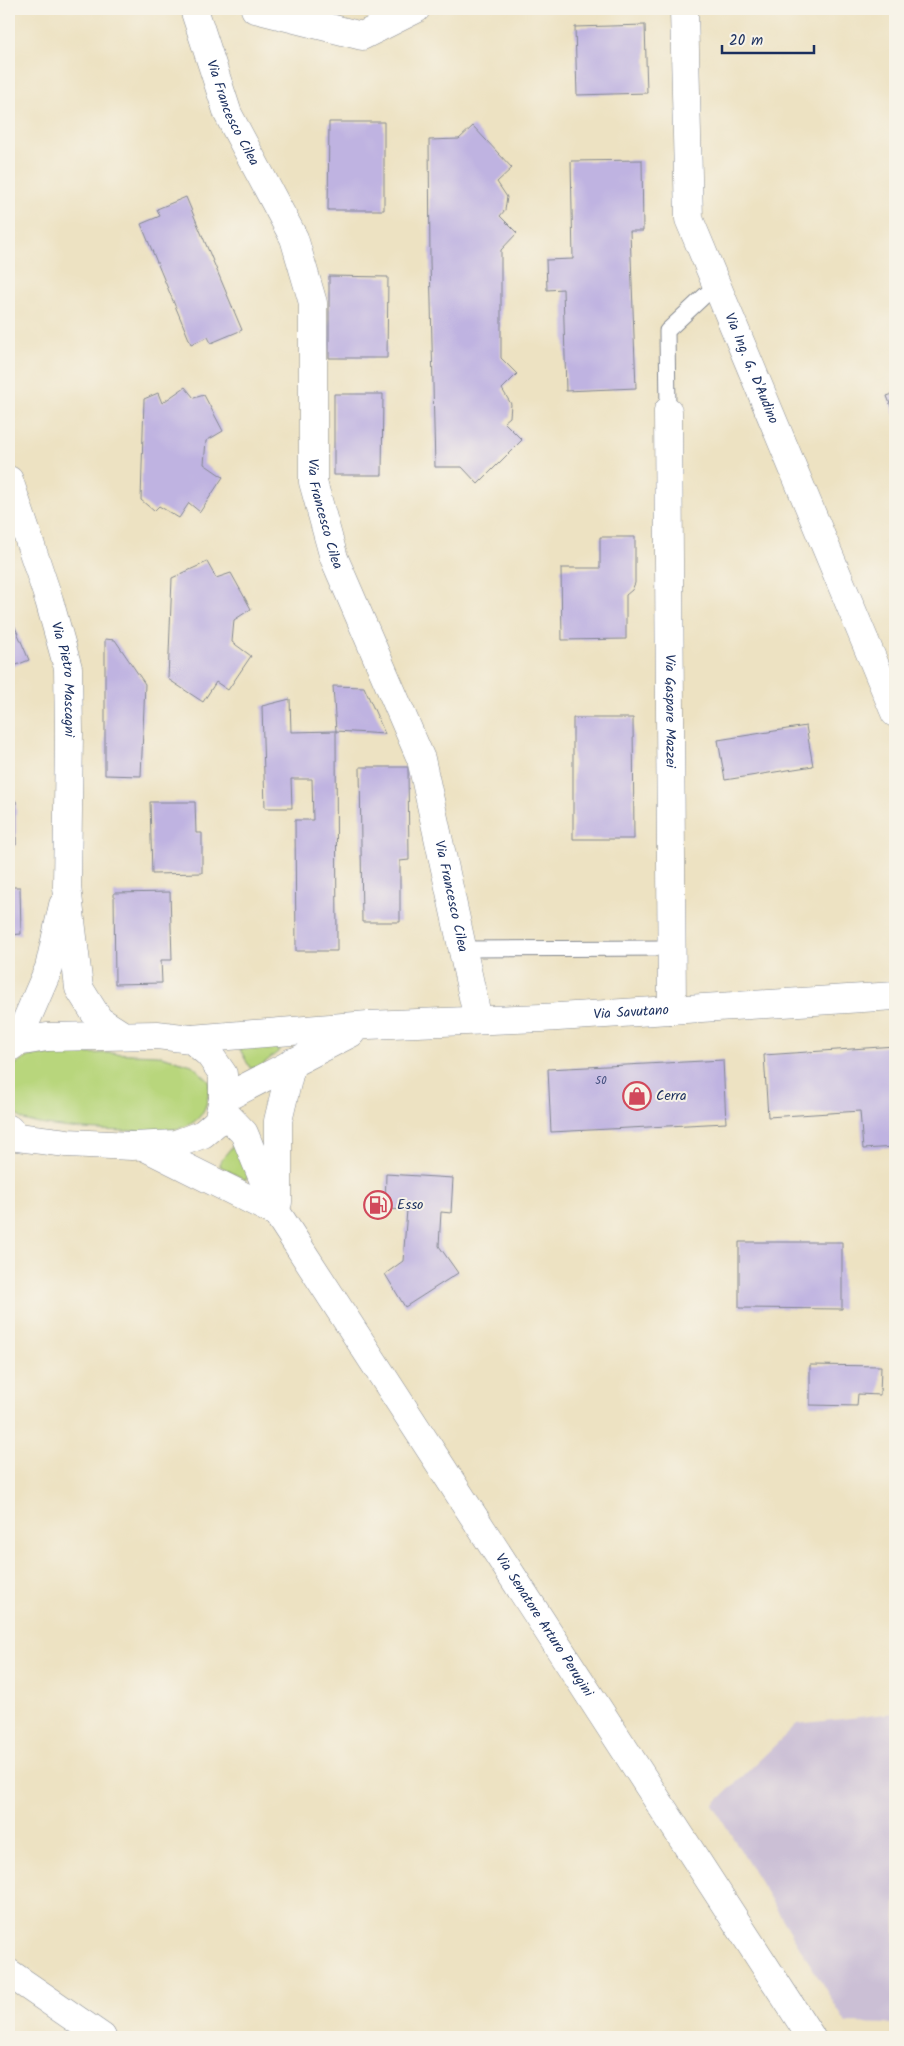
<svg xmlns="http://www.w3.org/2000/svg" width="904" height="2046" font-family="Kalam,sans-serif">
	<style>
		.industrial { fill: #cbbfd5 }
		.green { fill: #b8d67c; stroke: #6a826d }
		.building { fill: #bfb3e1 }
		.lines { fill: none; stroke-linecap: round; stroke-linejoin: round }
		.service-casing { stroke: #848890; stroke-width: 17 }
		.minor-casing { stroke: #848890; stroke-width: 29 }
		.tertiary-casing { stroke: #848890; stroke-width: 29 }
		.service { stroke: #fff; stroke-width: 15 }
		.minor { stroke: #fff; stroke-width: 28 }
		.tertiary { stroke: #fff; stroke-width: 28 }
		.labels { text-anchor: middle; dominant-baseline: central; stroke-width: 4; stroke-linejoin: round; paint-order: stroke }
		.number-label { font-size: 11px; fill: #44507f }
		.street-label { font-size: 14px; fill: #1b2f5e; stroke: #f7f3e8 }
		.poi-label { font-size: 14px; fill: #1b2f5e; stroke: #f7f3e8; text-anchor: start }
	</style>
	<rect width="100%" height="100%" fill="#f7f3e8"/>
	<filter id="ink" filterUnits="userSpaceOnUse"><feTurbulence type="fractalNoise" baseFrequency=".02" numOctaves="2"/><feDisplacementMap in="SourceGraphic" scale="10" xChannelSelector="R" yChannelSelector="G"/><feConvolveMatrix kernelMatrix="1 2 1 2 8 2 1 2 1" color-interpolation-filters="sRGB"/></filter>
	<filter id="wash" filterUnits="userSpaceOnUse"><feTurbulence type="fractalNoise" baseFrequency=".0096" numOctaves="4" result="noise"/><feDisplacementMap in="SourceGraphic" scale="20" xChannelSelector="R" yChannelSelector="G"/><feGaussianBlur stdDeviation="1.12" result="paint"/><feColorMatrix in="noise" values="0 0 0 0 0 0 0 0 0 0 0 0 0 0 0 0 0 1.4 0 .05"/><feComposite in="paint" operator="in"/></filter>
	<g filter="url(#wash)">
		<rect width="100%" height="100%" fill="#ede2c2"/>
		<path class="industrial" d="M895,1713V2024L846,2023L713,1805L797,1724Z"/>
		<path class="green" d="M235,1040H280L279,1051L258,1068H250Z
			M106,1053L158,1055L192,1065L209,1081C209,1100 206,1119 184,1127C161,1135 43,1130 22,1119C17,1116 13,1109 9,1105V1076L16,1064L30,1056Z
			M235,1143L250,1176L245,1180L220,1166L221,1160Z"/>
		<g id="blocks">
			<path class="building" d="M645,25L647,93L577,95L575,27Z
				M329,122H384V210H328Z
				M473,126L512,168L497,182L507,197L505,210L500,216L517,233L501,250V358L517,374L502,389L511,404L510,417L504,422L522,440L478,484L462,467H435L430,261L429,140L459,139Z
				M642,160L643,231H630L636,388L566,391L563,289L547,290L546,260L573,259L571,161Z
				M186,197L242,330L211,343L208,337L191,344L141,224L160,216L157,209Z
				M329,276L388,277L387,358H329Z
				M185,387L194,398L204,395L223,431L206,441L204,464L223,477L200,512L189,503L179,518L159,506L154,511L141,500L144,399L158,393L162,403Z
				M895,393V417L887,396Z
				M334,394H383L382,475H334Z
				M600,537H635V583L632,590L626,595V639L562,640L561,568H600Z
				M207,562L216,578L231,573L251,609L234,620L232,642L251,656L228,690L216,682L203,702L168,679L172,578Z
				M9,613L29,660L9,668Z
				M105,639L115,640L145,684L141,776L105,775Z
				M333,686L364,687L385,734L336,731Z
				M290,699L291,732L336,731L337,951H296L295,820H313L312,779H291L292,808H265L262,706Z
				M573,718H633L634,839H573Z
				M806,726L813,766L725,780L718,740Z
				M360,767H408L409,860L400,861V922H362Z
				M9,801H16V845H9Z
				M150,802H195L196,833H202V873L152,874Z
				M9,887H20L21,934L9,935Z
				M170,892L172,960H161L162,983L115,984L114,893Z
				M895,1046V1147L863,1149L860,1111L768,1117L764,1055Z
				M723,1060L726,1123L551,1132L548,1069Z
				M386,1174L453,1178L451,1213L441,1212L439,1246L458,1273L405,1307L385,1274L403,1261L407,1210L385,1209Z
				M739,1242H842V1309L739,1308Z
				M810,1365L881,1366L880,1395L858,1394L857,1406L810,1405Z"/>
		</g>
	</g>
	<g filter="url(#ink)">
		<use href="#blocks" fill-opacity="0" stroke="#848890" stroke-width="1"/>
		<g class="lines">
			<defs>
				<path id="service" d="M668,411L667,331L717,284
					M462,949L671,948"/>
				<g id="minor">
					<path id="s1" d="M194,9L228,114L294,238L313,303V482L334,558L421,759L478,1020"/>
					<path d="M255,9L362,36L416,9"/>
					<path id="s2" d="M684,9L689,219L895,713"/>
					<path id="s3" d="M668,411L672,1010"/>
					<path id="s4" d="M9,480L49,600L68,668L69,732L67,887L79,988L99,1020L121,1034"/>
					<path id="s5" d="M191,1039L368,1025L542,1018L895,996"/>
					<path d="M17,1042L49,968L63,905"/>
					<path d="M223,1099L351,1033"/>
					<path d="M9,1973L102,2037"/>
				</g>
				<g id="tertiary">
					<path d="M9,1048L17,1042L47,1037L157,1035L191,1039L209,1054L223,1074V1099L218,1121L203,1134L176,1144L132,1146L67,1143L17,1137L9,1129"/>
					<path id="s6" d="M221,1109L244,1133L277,1213L811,2037"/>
					<path d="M145,1147L277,1213"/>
					<path d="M278,1202V1121L292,1062"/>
				</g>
			</defs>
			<use href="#service" class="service-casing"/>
			<use href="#minor" class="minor-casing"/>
			<use href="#tertiary" class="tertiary-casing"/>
			<use href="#service" class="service"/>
			<use href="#minor" class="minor"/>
			<use href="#tertiary" class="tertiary"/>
		</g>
	</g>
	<defs>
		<symbol id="shop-ring" viewBox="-11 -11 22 22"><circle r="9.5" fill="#f7f3e8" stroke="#d1495b" stroke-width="1.5"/><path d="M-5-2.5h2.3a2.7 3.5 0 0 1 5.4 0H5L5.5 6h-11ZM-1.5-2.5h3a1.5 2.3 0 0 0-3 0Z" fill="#d1495b"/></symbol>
		<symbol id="fuel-ring" viewBox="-11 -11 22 22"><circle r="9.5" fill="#f7f3e8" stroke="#d1495b" stroke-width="1.5"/><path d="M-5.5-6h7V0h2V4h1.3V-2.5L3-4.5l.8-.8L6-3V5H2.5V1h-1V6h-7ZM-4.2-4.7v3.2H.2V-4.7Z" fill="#d1495b"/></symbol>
	</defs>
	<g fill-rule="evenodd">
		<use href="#shop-ring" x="621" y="1080" width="32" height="32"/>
		<use href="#fuel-ring" x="362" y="1189" width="32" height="32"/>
	</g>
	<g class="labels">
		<g class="number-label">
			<text x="601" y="1081">50</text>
		</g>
		<g class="street-label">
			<text stroke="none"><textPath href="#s1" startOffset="111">Via Francesco Cilea</textPath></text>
			<text stroke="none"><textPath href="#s2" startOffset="372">Via Ing. G. D'Audino</textPath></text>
			<text stroke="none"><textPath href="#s1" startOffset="531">Via Francesco Cilea</textPath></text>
			<text stroke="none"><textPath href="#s4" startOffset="208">Via Pietro Mascagni</textPath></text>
			<text stroke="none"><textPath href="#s3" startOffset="300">Via Gaspare Mazzei</textPath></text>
			<text stroke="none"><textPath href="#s1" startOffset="936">Via Francesco Cilea</textPath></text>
			<text stroke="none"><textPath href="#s5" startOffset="441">Via Savutano</textPath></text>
			<text stroke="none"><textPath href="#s6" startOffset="611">Via Senatore Arturo Perugini</textPath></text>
		</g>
		<g class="poi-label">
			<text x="656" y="1096">Cerra</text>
			<text x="397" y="1205">Esso</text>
		</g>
	</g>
	<rect width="904" height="2046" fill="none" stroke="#f7f3e8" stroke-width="30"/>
	<path d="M722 45v8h92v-8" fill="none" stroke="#1b2f5e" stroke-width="2.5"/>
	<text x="729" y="45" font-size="15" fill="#1b2f5e" stroke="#f7f3e8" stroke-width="4" paint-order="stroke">20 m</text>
</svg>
